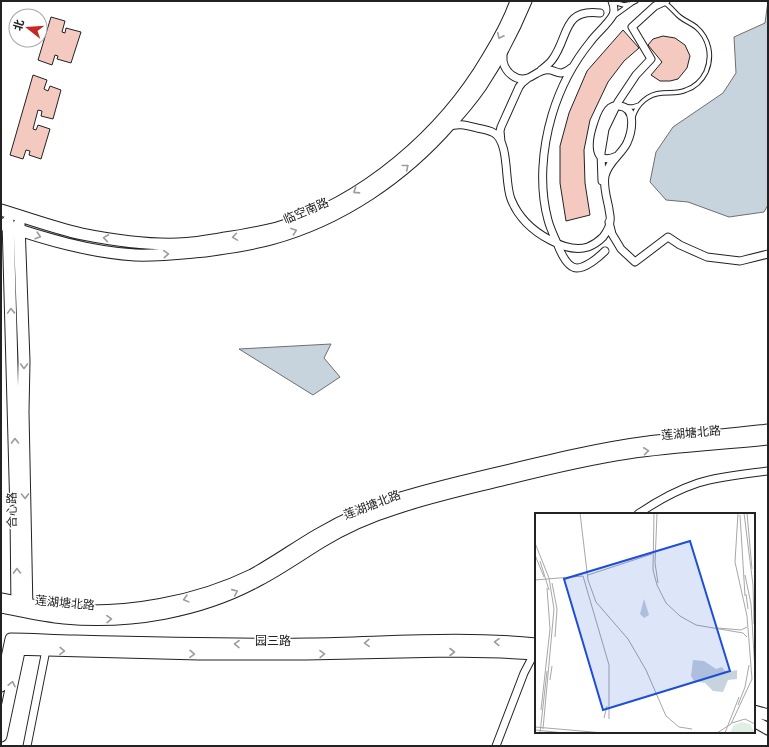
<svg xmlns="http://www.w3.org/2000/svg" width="769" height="747" font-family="Raleway,'Noto Sans SC',sans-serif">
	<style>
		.water { fill: #c7d3dd; stroke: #6f6f6f }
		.building { fill: #f3c9c0; stroke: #222 }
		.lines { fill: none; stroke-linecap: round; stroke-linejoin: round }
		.lane-casing { stroke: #222; stroke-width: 5.5 }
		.street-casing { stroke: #222; stroke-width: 9 }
		.secondary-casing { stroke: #222; stroke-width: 13 }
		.lane { stroke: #fff; stroke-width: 3.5 }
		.street { stroke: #fff; stroke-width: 7 }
		.secondary { stroke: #fff; stroke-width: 11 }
		.oneway { stroke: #9c9c9c }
		.labels { text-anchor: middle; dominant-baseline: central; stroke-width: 3; stroke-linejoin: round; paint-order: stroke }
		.street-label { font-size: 12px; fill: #222; stroke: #fff }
		.inset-road { fill: none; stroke: #a7a7a7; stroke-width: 1 }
		.view { fill: #1d4ed8; fill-opacity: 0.15; stroke: #1d4ed8; stroke-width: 2 }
		.inset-edge { fill: none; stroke: #222; stroke-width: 2 }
	</style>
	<rect width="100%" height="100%" fill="#fff"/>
	<path class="water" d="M768,1V205L764,212L729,217L688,202L666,200L650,182L656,152L673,127L723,93L736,73L734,37L765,23Z
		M331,344L324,358L340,377L313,395L239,349Z"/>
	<path class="building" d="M51,17L65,21L62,32L65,33L66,28L81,32L71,63L57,59L58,56L55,55L52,65L38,60Z
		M623,30L639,48L624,61L608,82L590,120L584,150L585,183L590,215L566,221L560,183V146L569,113L587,71Z
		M663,36L675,38L685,45L690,56L687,68L678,79L670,81H660L651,75L662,62L648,45L653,39Z
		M33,75L47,80L44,89L48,91L50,86L61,90L53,119L41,116L42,111L38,110L33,129L36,130L38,125L50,129L41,159L29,155L30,151L26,150L23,159L10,155Z"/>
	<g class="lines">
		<defs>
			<path id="lane" d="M613,2L624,5L629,4
				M614,16L632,3L636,1
				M625,107H633L639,105
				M633,117C637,104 648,94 662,93C670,92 678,94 686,90C695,87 702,80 706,72C713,56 709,38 696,27C691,23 685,21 680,17C675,13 671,7 665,3"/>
			<path id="street" d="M503,51C503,54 503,57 503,61C505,72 516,82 528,78C534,76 538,71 545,70C557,68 557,79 571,68
				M541,70C545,67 549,64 552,60C569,38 562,8 600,13
				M447,127C459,123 465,125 477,128C483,129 489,130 494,133C510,143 504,182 511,199C518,217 533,231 550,240C561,246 575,251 588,247C593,245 599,241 603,237C606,233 610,226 610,221C611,217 609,212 609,209C607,198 603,187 605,176C608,162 621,155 627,143C632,132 637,107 619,106C616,105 613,106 610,108C605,112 603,120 601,126C596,141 592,167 617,156
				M501,142L500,131L501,127L519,87L522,83L528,78
				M602,181L601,153L605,129L618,102L636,75L651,59L632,27L655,6L666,1
				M609,222L612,234L621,249L635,262L668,237L680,245L707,257L740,261L768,254
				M605,251C599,257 586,268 577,268C567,268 560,251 557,243C554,236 550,228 548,220C539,187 542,149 552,115C560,88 573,63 591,41C597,33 608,24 613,15C615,10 614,6 612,1
				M638,514C657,501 677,490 698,483C721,476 745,474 768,471
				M27,746L46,650
				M496,746L524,673L535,652"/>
			<path id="secondary" d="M1,210C28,218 55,228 82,234C112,240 148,245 178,244C193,244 209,241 225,238C242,236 260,232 277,228C363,203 443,134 488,57C499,39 509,21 516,1
				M8,221L16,514L17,610
				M1,224C45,239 89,252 135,255C158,256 182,253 205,251C227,248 249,245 271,239C341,220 404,177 451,123C462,111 472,99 481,86C499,59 514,30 526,1
				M19,224L24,361L23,412L27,610
				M1,599C22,603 43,608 64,610C126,615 197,602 252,575C274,563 295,548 317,535C341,521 367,509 394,500C432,488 471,479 510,470C556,459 602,448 648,442C661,440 675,440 688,438C715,436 741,433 768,430
				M1,607C22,611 43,616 64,618C129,624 201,612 259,580C280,569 300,555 321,542C344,528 371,516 397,508C433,496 470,488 506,479C546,469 587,459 628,453C674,446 721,444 768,439
				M9,649L199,654H306L449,651L501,652L536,654
				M1,686L11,639C33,639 54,641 75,641C153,643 231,645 309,644C384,643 461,636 536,644
				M754,711L768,715
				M754,721L768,729
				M1,736L21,642"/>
		</defs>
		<use href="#lane" class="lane-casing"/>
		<use href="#street" class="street-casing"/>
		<use href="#secondary" class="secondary-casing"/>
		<use href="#lane" class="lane"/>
		<use href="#street" class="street"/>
		<use href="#secondary" class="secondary"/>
	</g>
	<defs><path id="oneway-chevron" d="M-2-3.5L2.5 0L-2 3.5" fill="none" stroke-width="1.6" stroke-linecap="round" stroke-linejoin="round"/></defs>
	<g class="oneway">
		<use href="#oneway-chevron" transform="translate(500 36) rotate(116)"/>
		<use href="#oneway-chevron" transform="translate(406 167) rotate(-39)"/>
		<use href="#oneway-chevron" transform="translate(356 191) rotate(147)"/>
		<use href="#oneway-chevron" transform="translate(294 231) rotate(-20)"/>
		<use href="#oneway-chevron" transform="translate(38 236) rotate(17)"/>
		<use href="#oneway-chevron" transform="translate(235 237) rotate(171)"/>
		<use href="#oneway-chevron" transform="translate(106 238) rotate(-172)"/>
		<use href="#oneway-chevron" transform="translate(166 254) rotate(-4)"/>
		<use href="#oneway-chevron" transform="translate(11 311) rotate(-92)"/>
		<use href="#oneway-chevron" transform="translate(24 366) rotate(90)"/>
		<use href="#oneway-chevron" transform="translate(15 441) rotate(-91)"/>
		<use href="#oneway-chevron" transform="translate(646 451) rotate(-8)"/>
		<use href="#oneway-chevron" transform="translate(25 496) rotate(89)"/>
		<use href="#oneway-chevron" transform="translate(17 571) rotate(-91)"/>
		<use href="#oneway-chevron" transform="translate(235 592) rotate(-24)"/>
		<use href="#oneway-chevron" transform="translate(186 599) rotate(165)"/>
		<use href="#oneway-chevron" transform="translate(109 619) rotate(-2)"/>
		<use href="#oneway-chevron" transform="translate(497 642) rotate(-178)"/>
		<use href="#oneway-chevron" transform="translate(367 643) rotate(178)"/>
		<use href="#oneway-chevron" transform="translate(237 644) rotate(-179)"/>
		<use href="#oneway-chevron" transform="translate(62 651) rotate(2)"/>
		<use href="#oneway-chevron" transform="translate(452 652)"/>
		<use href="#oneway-chevron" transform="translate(192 654) rotate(1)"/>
		<use href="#oneway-chevron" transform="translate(322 654) rotate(-1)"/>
		<use href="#oneway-chevron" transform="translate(12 684) rotate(-78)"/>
	</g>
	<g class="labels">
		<g class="street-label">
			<text transform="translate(306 211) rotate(-23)">临空南路</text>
			<text transform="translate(691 433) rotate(-5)">莲湖塘北路</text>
			<text transform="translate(372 505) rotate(-21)">莲湖塘北路</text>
			<text transform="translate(12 510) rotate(-91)">合心路</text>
			<text transform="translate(65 603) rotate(5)">莲湖塘北路</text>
			<text x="273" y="641">园三路</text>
		</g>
	</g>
	<g transform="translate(535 513)">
		<rect width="220" height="220" fill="#fff"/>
		<path d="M207,209L215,211L220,220H195L199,212Z" fill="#e0efe3"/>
		<path d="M109,86L114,102L109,105L105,101ZM158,147L169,148L181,156L187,154L191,159L202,157V166L193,167L188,179L178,178L170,170L159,168L156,163Z" fill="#c7d3dd"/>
		<path class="inset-road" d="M45,0L53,67L61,89L93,126L111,157L131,203L144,214L157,216M119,0L118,57L122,72L131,90L145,103L161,112L208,120L212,124M122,0L120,50L123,70M209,0L218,72L219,111M212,0L217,56M205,2L210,83M0,30L14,65L19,96L8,216M0,42L9,64M5,48L14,77M53,62L117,41M210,62L216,91L220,158M0,67L48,63L74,152V206M17,70L22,96L20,124M211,81L213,96M183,115L206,117L212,114M15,167L17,153M203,192L210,174L214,152M6,197L15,116L12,75M69,205L72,193M197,210L210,206L220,211M0,214L69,220M0,217L30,220M5,220L12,158M182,220L196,211L217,166L212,103L200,49L203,0M190,220L204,184"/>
		<path class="view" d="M155,28L195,158L68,197L29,66Z"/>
		<rect width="220" height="220" class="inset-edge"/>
	</g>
	<rect width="769" height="747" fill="none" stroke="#222222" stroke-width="4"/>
	<g transform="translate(28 28) rotate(287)"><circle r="19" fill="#ffffff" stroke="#a7a7a7"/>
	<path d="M0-3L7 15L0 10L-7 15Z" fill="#c62828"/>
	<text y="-6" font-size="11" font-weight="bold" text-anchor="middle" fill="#222222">北</text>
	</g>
</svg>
